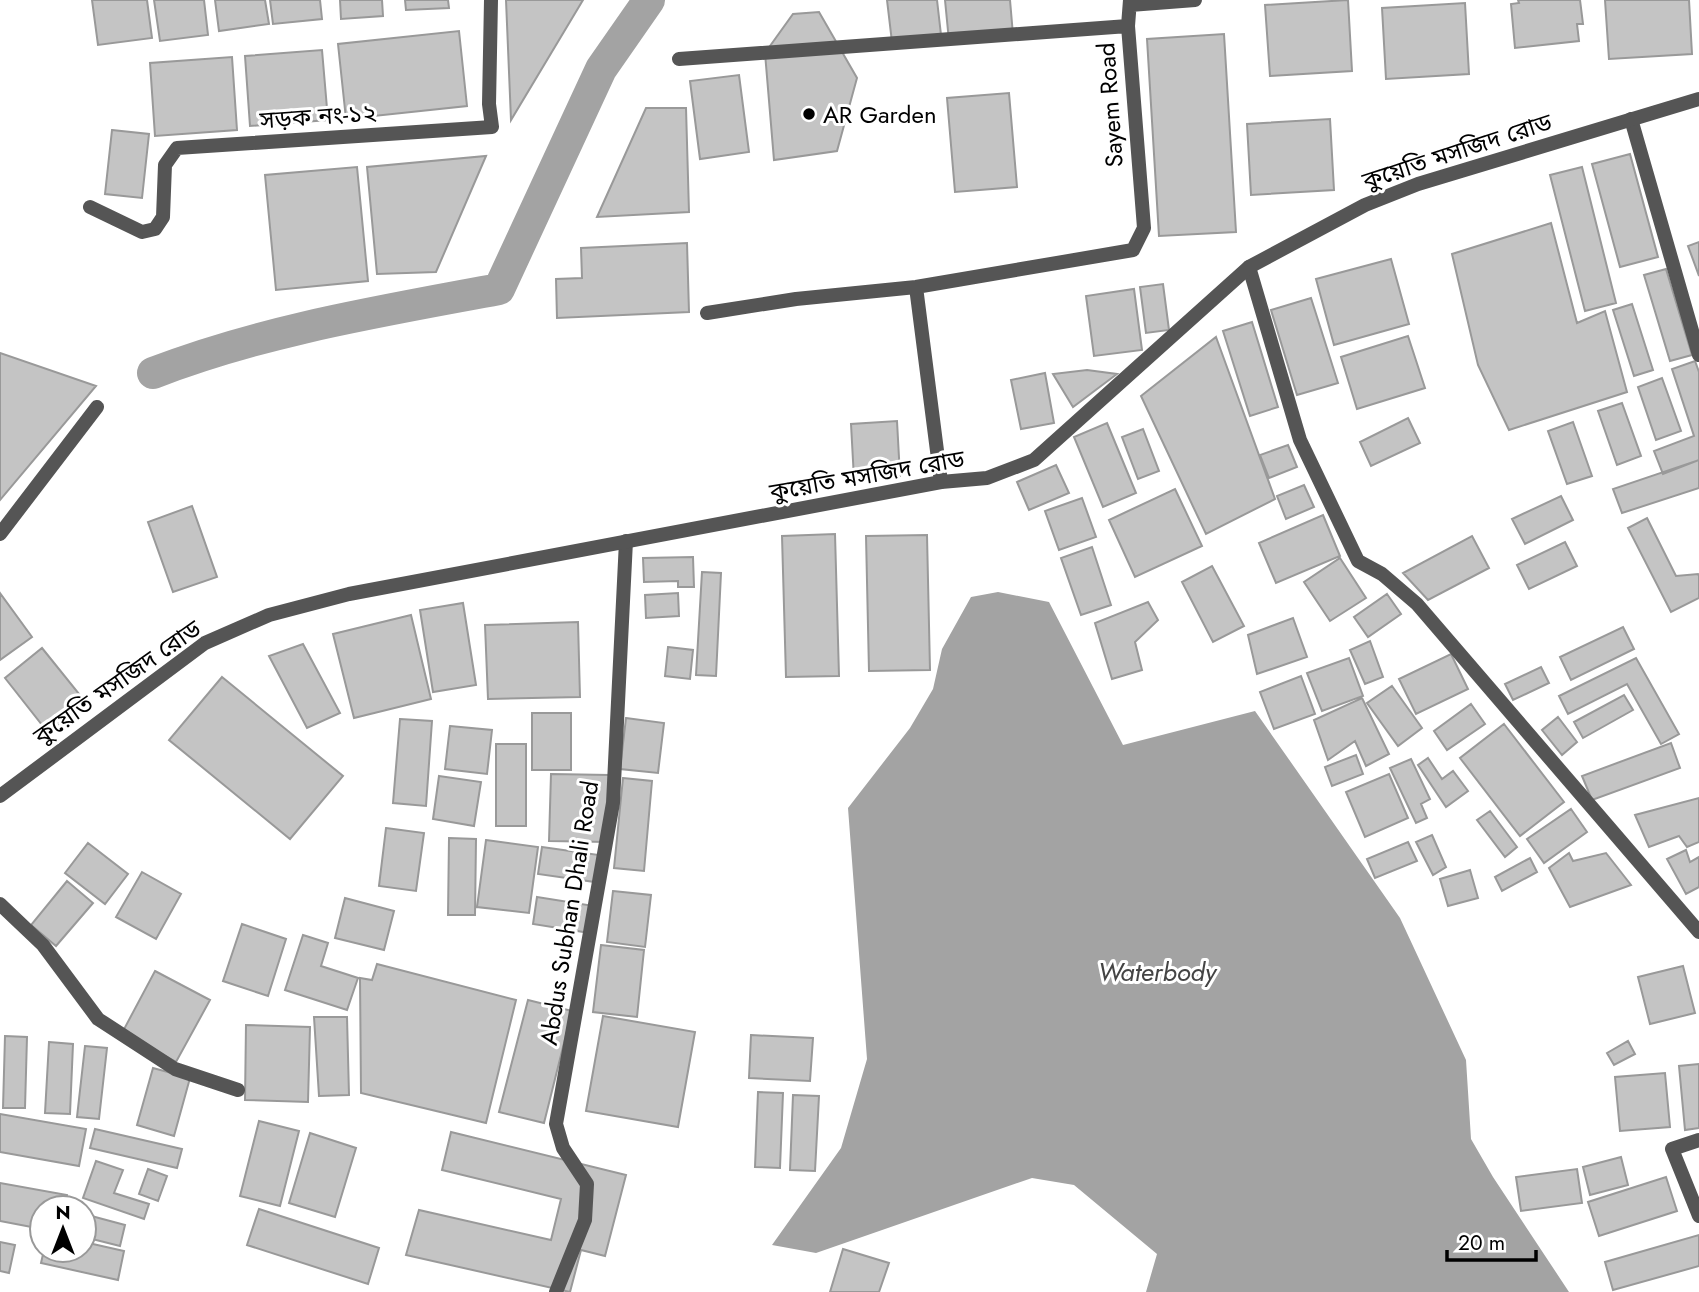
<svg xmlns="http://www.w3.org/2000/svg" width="1699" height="1292" font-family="Jost,'Noto Sans Bengali',sans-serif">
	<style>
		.water { fill: #a3a3a3 }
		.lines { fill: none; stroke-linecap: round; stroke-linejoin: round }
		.canal { stroke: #a3a3a3; stroke-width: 32 }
		.building { fill: #c4c4c4; stroke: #999; stroke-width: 2 }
		.service { stroke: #555; stroke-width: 14 }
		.minor { stroke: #555; stroke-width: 14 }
		.tertiary { stroke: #555; stroke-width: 14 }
		.poi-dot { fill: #000; stroke: #fff; stroke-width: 2.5 }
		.labels { text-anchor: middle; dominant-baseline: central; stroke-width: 6; stroke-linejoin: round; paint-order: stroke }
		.street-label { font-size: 24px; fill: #000; stroke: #fff }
		.poi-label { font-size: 24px; fill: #000; stroke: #fff; text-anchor: start }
		.water-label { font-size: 26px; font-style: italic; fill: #444; stroke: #fff }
	</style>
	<rect width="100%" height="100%" fill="#fff"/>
	<path class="water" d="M998,592L1049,602L1123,745L1255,711L1400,918L1466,1060L1471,1139L1493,1177L1569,1292H1146L1157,1254L1074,1185L1032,1178L816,1253L772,1245L841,1148L867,1059L848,808L910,728L933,689L942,649L971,597Z"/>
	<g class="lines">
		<path class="canal" d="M153,373C264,330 382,311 499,289L601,69L649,0"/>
	</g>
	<path class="building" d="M92,0H147L152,38L98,45Z
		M154,0H204L208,35L160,41Z
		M215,0H265L269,24L219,31Z
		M270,0H320L322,19L273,24Z
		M340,0H382L383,16L341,19Z
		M405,0H448L449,8L406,10Z
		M506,0H583L511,120Z
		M887,0H937L941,35L892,42Z
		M945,0H1010L1013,35L949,41Z
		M1348,0L1352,71L1270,76L1265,5Z
		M1518,0H1580L1583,24H1577L1579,41L1515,48L1511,4L1519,3Z
		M1605,0H1689L1692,54L1609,59Z
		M1465,3L1469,74L1386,79L1382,8Z
		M819,12L857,78L837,151L774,160L765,53L793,14Z
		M459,31L467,106L346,119L338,44Z
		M1224,34L1236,232L1159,236L1147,39Z
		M322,50L328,120L250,126L245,56Z
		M232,57L237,130L155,136L150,63Z
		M739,75L749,152L700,159L690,81Z
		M1009,93L1017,187L955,192L947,98Z
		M646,108H686L689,212L597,217Z
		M1330,119L1334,190L1251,195L1247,124Z
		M112,130L149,134L142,198L105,194Z
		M1630,154L1658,257L1620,267L1592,164Z
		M486,156L436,272L377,274L367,167Z
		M357,167L368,281L276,290L265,175Z
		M1582,167L1616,303L1585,311L1550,175Z
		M1551,223L1577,323L1605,311L1627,392L1509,430L1478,365L1452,254Z
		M1699,242V276L1688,246Z
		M687,243L689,312L557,318L556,279L582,278L581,248Z
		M1391,259L1409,324L1334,345L1316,279Z
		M1666,269L1692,355L1670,361L1644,275Z
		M1163,284L1169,330L1146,333L1140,287Z
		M1134,289L1142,350L1094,356L1086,296Z
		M1311,298L1338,383L1297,395L1271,310Z
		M1632,304L1653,370L1634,376L1613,310Z
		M1252,322L1278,407L1250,416L1223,331Z
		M1408,336L1425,388L1357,409L1341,357Z
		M1216,337L1275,499L1206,534L1141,396Z
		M0,353L96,386L0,500Z
		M1695,361L1699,372V460L1663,474L1654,451L1694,436L1672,369Z
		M1087,370L1117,374L1073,407L1053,374Z
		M1045,373L1054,423L1021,429L1011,380Z
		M1662,378L1681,431L1656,440L1638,387Z
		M1622,403L1641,456L1617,465L1598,411Z
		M1408,418L1420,443L1371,466L1360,442Z
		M897,421L900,476L854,479L851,424Z
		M1573,422L1592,476L1567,484L1548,431Z
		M1107,423L1136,493L1103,507L1074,437Z
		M1143,429L1159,471L1138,479L1122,437Z
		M1288,445L1297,467L1269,478L1260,455Z
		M1699,460V488L1622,513L1613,489Z
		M1056,465L1069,493L1029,510L1017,482Z
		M1304,485L1314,507L1286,519L1277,496Z
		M1175,489L1202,546L1135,577L1109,520Z
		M1561,496L1573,520L1525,544L1512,519Z
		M1082,498L1096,537L1059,550L1045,511Z
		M192,506L217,577L173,592L148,522Z
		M1323,515L1340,556L1276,583L1259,543Z
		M1647,518L1676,576L1698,574L1699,576V598L1671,612L1628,528Z
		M835,534L839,676L786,677L782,536Z
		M927,535L930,670L869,671L866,536Z
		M1472,536L1489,568L1428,600L1403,573Z
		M1565,542L1577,566L1529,589L1517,565Z
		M1092,547L1111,605L1081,615L1061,558Z
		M693,557L694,587H678V581L644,582L643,558Z
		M1340,558L1366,598L1330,621L1304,582Z
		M1212,566L1244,626L1213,642L1182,582Z
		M702,572L721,573L716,676L696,675Z
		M0,593L32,637L0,660Z
		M678,593L679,616L646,618L645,595Z
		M1387,594L1401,614L1368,637L1354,617Z
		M1148,602L1158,620L1135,642L1142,670L1112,679L1095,623Z
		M463,603L476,685L433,692L420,610Z
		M411,615L431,699L354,718L333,634Z
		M1293,618L1307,657L1257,674L1248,635Z
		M578,622L580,697L488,699L485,625Z
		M1623,627L1634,649L1571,680L1560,657Z
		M1370,641L1383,677L1365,684L1350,650Z
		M303,644L340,713L307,728L269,656Z
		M668,647L693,650L690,679L665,676Z
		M42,648L88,705L50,735L5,678Z
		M1451,654L1468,689L1416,714L1399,679Z
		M1349,658L1363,696L1322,711L1307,673Z
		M1636,658L1679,734L1661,744L1627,684L1568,714L1559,696Z
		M1541,667L1549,683L1513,700L1505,684Z
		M1301,676L1315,714L1274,729L1260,692Z
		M222,677L343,776L290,839L169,740Z
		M1392,686L1422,728L1398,746L1367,703Z
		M1624,695L1633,710L1583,738L1574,722Z
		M1362,698L1389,754L1366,766L1355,741L1328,760L1314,720Z
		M1471,704L1485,724L1447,750L1434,731Z
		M532,713H571V770H532Z
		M1558,717L1577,742L1562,755L1542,730Z
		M626,718L664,723L658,773L620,769Z
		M400,719L432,721L426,806L393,803Z
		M1504,724L1564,802L1520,836L1460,758Z
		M450,726L492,730L487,774L445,769Z
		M1671,743L1680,768L1592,800L1582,776Z
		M496,744H526V826H496Z
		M1356,755L1363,774L1332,786L1325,767Z
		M1428,758L1442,779L1453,771L1468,791L1446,807L1418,765Z
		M1411,759L1430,799L1421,804L1427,818L1416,823L1390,768Z
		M551,774L609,775L608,842L549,841Z
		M1389,774L1408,818L1365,837L1346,792Z
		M439,776L481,782L474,826L433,819Z
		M623,778L652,781L644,871L614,868Z
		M1699,798V842L1687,847L1679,836L1649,847L1635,815Z
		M1571,809L1587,832L1544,863L1527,839Z
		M1490,811L1517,847L1505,857L1477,820Z
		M386,828L424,833L416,891L379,886Z
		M1432,835L1446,867L1433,875L1416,842Z
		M449,838L476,839L475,915H448Z
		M486,840L538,847L529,913L477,907Z
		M1408,842L1417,861L1375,878L1367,859Z
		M88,843L128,874L105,904L65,873Z
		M542,847L599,855L595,882L538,874Z
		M1686,850L1690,862L1699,857V887L1686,894L1667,859Z
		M1569,853L1573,861L1606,853L1631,885L1570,907L1549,868Z
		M1530,858L1537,872L1502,891L1495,877Z
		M1470,870L1478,898L1448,906L1440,879Z
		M142,872L181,894L156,939L116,917Z
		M67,881L93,903L56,946L31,925Z
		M613,891L651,895L645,947L607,942Z
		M537,897L594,906L590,933L533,924Z
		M345,898L394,911L384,950L335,938Z
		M242,924L286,939L268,996L223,981Z
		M303,935L328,943L321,966L358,978L347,1010L285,990Z
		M601,945L644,950L637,1017L593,1012Z
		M377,964L516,1000L486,1123L361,1093L360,978L372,980Z
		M1683,966L1695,1013L1650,1024L1638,977Z
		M155,971L210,1000L176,1062L122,1033Z
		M528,1000L572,1011L544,1123L499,1112Z
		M603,1016L695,1032L678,1127L586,1111Z
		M314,1017H347L349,1095L319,1096Z
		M246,1025L310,1027L308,1102L245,1100Z
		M751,1035L813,1038L810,1081L749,1078Z
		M5,1036L27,1037L25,1108H3Z
		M1628,1041L1635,1054L1614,1065L1607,1053Z
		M49,1042L73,1044L70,1114L45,1113Z
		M85,1046L107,1048L99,1119L77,1117Z
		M1699,1064V1128L1685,1130L1679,1066Z
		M153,1068L190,1078L174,1136L137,1125Z
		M1665,1073L1670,1127L1620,1131L1615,1077Z
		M758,1092L783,1093L780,1168L755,1167Z
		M793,1095L819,1096L815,1171L790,1170Z
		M0,1114L86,1129L79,1166L0,1152Z
		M259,1121L299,1131L280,1206L240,1196Z
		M95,1129L182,1149L177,1168L90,1148Z
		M451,1132L626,1175L605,1256L581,1250L570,1292L406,1255L419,1210L551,1240L561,1199L442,1170Z
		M310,1133L356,1148L335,1217L289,1203Z
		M1621,1157L1628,1185L1590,1195L1583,1167Z
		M96,1161L123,1170L114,1193L149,1204L144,1219L83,1198Z
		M148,1169L167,1176L158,1201L139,1194Z
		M1577,1169L1582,1203L1521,1211L1516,1177Z
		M1666,1177L1677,1211L1599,1236L1588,1202Z
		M0,1183L67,1195L65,1208H42V1229L0,1221Z
		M259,1209L379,1248L368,1284L247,1245Z
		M84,1214L125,1225L120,1246L84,1237Z
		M1699,1235V1266L1613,1290L1605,1262Z
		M0,1242L15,1245L9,1273L0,1271Z
		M84,1242L124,1251L118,1280L41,1263L44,1250H84Z
		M843,1249L889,1263L879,1292H830Z"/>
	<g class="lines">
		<path class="service" d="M0,904L43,945L98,1019L175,1069L238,1090"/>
		<path class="minor" d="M1130,5L1195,0
			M679,59L1128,26
			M1631,119L1699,355
			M90,207L142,232L155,229L163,217L165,165L177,148L492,127L489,104L491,0
			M1249,267L1300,440L1358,561L1382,574L1417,604L1699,932
			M916,287L941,482
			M707,313L796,299L916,287L1133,250L1144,228L1128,26L1130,0
			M0,534L97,407
			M1699,1140L1672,1149L1699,1216
			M556,1292L585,1220L587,1184L563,1148L556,1124L613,803L626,541"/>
		<path class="tertiary" d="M0,796L205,643L269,615L349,594L941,482L987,478L1034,460L1249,267L1365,205L1418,184L1699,99"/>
	</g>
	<circle class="poi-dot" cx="809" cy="114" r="7"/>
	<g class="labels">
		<g class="street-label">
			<text transform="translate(1110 105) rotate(-94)">Sayem Road</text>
			<text transform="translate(318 116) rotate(-4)">সড়ক নং-১২</text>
			<text transform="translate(1457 151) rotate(-18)">কুয়েতি মসজিদ রোড</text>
			<text transform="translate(867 475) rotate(-10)">কুয়েতি মসজিদ রোড</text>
			<text transform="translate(117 682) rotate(-35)">কুয়েতি মসজিদ রোড</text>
			<text transform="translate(569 913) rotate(-81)">Abdus Subhan Dhali Road</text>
		</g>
		<g class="poi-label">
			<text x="823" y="114">AR Garden</text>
		</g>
		<g class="water-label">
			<text x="1157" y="972">Waterbody</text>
		</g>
	</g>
	<g transform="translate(63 1229)"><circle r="33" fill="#ffffff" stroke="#999999" stroke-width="2"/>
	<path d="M0-5L12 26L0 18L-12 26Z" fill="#000000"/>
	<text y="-10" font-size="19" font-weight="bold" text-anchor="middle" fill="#000000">N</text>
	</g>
	<path d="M1447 1250v10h89v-10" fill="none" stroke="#000000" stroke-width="3.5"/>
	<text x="1458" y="1250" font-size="21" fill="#000000" stroke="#ffffff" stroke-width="5" paint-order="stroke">20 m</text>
</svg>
